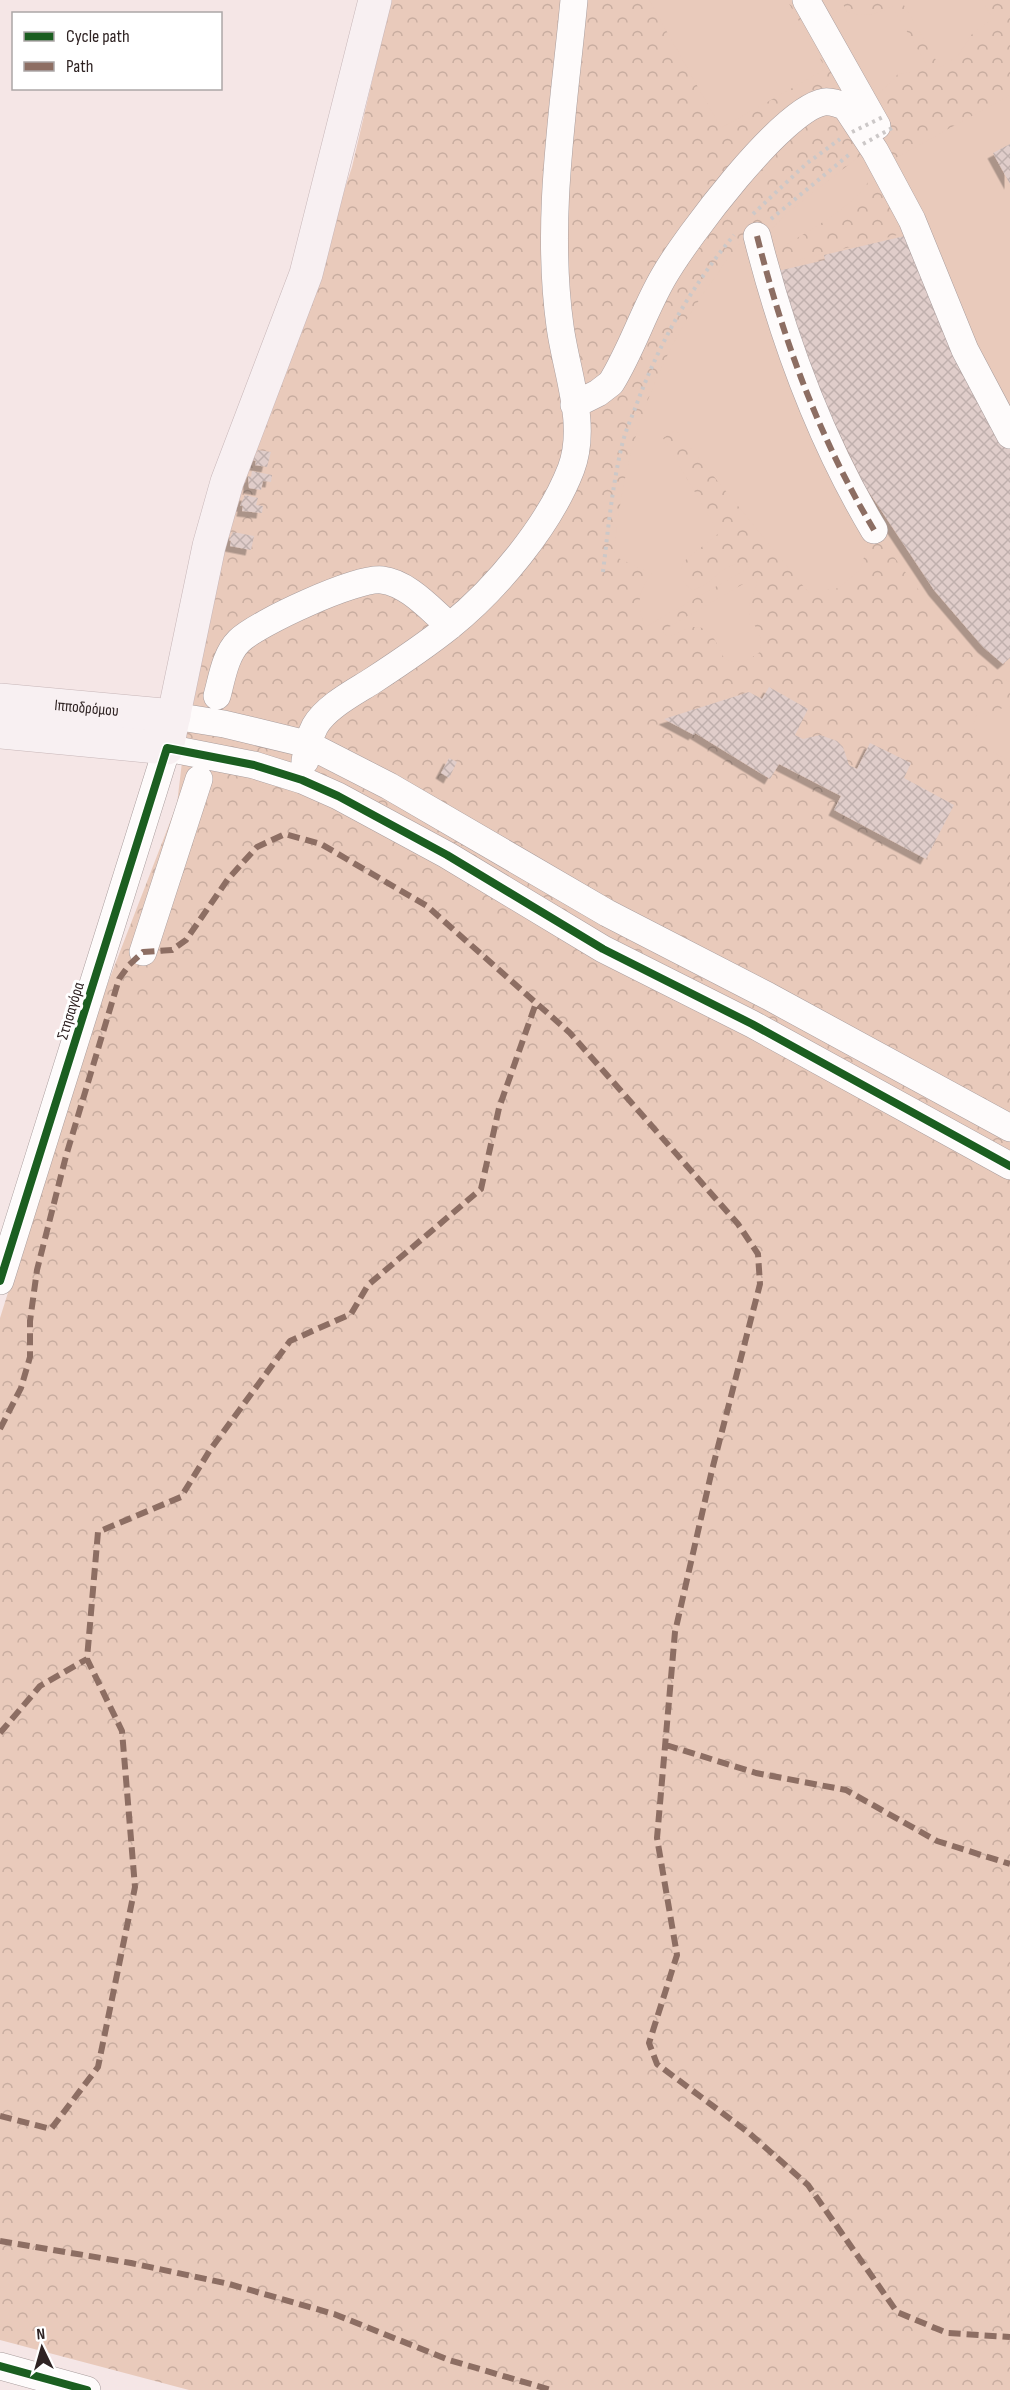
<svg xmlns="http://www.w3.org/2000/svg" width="1010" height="2390" font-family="'Sofia Sans Condensed',sans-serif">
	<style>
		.park { fill: url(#park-crowns) }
		.garden { fill: #e9cabb }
		.building { fill: url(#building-cross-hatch); filter: url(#shadow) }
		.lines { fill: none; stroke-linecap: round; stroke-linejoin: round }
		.minor-casing { stroke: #a99d9d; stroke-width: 28 }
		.major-casing { stroke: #c8b7b9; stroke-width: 34 }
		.path { stroke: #ccc8c8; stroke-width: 4; stroke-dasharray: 3 4.5; stroke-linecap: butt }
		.minor { stroke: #fefbfb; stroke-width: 27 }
		.major { stroke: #f8f0f2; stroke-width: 33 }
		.path-bridge { stroke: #ccc8c8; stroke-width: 4; stroke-dasharray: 3 4.5; stroke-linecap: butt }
		.quiet { stroke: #8d6e63; stroke-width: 6; stroke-dasharray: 12 6; stroke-linecap: butt }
		.cycleway-casing { stroke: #fff; stroke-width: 11 }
		.cycleway { stroke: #1b5e20; stroke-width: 8 }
		.labels { text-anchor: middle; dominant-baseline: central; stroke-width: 6; stroke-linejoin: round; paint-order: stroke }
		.street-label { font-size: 16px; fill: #2f2323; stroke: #fff }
	</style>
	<defs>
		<pattern id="park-crowns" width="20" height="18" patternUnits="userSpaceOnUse" patternTransform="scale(1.5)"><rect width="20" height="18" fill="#e9cabb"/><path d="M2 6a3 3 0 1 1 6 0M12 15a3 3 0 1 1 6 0" fill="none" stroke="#c8ada0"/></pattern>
		<pattern id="building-cross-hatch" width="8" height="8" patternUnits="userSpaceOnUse" patternTransform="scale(1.5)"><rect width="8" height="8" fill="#e0cdca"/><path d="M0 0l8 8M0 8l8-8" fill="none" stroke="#c0b0ad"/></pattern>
		<filter id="shadow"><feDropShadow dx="-5.5" dy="5.5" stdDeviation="0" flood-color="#0004"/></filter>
	</defs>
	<rect width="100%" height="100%" fill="#f5e6e6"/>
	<path class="park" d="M391,0H1010V2390H189L0,2340V1318L94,1019L177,804L195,653L232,493L299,326L352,167Z"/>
	<path class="garden" d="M649,0H787L826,69L721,128Z
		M818,0H841L847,12C864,17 877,15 892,6L929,69L898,74L875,98Z
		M901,0H982L993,19L972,34L958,56L940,67Z
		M1010,95V681L1009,682L959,644L874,530L826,417L775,266L921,229L890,161Z
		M866,151L873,173C859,206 808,230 778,250L765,235L791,210Z
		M744,239L748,242L870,538L860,570L839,588L809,593L676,430L663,438L719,533L683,562C680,576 680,582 693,590C714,585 726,555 752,566L645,627C637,607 637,591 652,574L614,556C622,455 653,362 713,280C723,266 732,251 744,239Z
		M757,576C758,589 750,596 749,608C747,625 765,627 760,652C747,661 739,666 724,658C716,642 709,620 686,629C678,632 675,636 667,636L662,631Z
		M1010,706V760C993,755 966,736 976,716Z"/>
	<path class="building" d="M1010,144V184L993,153Z
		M913,234L1010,448V658L1003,664L983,647L934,590L865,486L811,375L778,271L825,260L824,255Z
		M258,450L271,452L267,467L255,465L256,461L253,460Z
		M252,471L272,475L271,482L263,481L261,490L249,488L248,476L251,477Z
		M245,495L258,498L256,505L263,506L262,513L242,511L243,506H240Z
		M233,532L254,536L251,550L230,546L231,541L229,540Z
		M769,687L808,709L795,735L803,739L820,735L837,741L843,747L849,765L857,769L870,743L911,763L904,778L954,805L926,859L834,810L841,796L779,764L770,779L695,733L694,735L664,719L749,692L762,699Z
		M449,758L457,762L449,778L441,773Z"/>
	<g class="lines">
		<defs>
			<path id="minor" d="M806,0L877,126
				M757,236C783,339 819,438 874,530
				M574,405L598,393L611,383C632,349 644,310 664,276C686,238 782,109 824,102C831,101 839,104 846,107L875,151L912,220L965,350L1010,435
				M217,696C222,678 225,655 239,641C257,623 357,577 382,580C408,583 431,610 450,626
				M174,716L224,724L307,744L389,786L607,913L768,996L1010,1128
				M305,761C307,749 309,737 315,726C326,707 353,693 372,681C398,664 425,646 450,626C496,589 549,526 571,469C588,424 566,372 560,326C545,218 564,108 574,0
				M143,952L199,779
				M0,1281L167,748L254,765L302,780L338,796L447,855L603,949L752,1024L1010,1166
				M0,2366L87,2390"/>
			<g id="major">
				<path id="s1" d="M0,700L174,716"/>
				<path d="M0,732L167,748L209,546L227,482L306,274L375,0"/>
			</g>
		</defs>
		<use href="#minor" class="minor-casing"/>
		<use href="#major" class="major-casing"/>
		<path class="path" d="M753,214L806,164L840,139
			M771,219L851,153
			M603,572C608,530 612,487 622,445C625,432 631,419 636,406C659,343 691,287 734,235"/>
		<use href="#minor" class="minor"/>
		<use href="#major" class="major"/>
		<path class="path-bridge" d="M852,132L885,116
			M863,144L892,128"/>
		<path class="quiet" d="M757,236C783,339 819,438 874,530
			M0,1429L21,1388L30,1357V1321L37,1270L66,1156L119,979L129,965L143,952L172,950L186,940L228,879L257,847L285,834L321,844L427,906L570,1033L738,1224L758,1254L760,1284L712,1470L675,1632L657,1838L677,1955L649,2043L657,2064L749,2133L808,2185L897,2312L947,2333L1010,2337
			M0,1733L40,1686L87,1659
			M666,1745L756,1773L846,1790L937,1841L1010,1864
			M0,2116L51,2129L98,2067L135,1887L122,1731L87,1659L98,1532L181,1497L210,1450L290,1341L351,1314L368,1285L481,1189L499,1108L536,1003
			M0,2241L131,2263L229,2284L334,2314L449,2360L551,2390"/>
		<defs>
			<path id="cycleway" d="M0,1281L167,748L254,765L302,780L338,796L447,855L603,949L752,1024L1010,1166
				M0,2366L87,2390"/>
		</defs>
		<use href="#cycleway" class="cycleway-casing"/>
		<use href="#cycleway" class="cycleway"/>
	</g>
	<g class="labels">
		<g class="street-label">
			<text stroke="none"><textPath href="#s1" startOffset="87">Ιπποδρόμου</textPath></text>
			<text transform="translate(71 1011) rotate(-73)">Στησαγόρα</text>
		</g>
	</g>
	<rect x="12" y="12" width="210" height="78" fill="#ffffff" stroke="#aca7a7" stroke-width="1.5"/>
	<rect x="24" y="32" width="30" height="9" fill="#1b5e20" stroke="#aca7a7" stroke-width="1.5"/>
	<text x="66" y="42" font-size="18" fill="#2f2323">Cycle path</text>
	<rect x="24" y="62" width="30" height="9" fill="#8d6e63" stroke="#aca7a7" stroke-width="1.5"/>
	<text x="66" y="72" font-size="18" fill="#2f2323">Path</text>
	<g transform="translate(42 2348) rotate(355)" stroke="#ffffff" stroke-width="4.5" paint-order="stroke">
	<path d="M0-4.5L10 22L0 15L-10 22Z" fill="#2f2323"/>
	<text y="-9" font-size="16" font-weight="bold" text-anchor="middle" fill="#2f2323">N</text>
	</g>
</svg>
